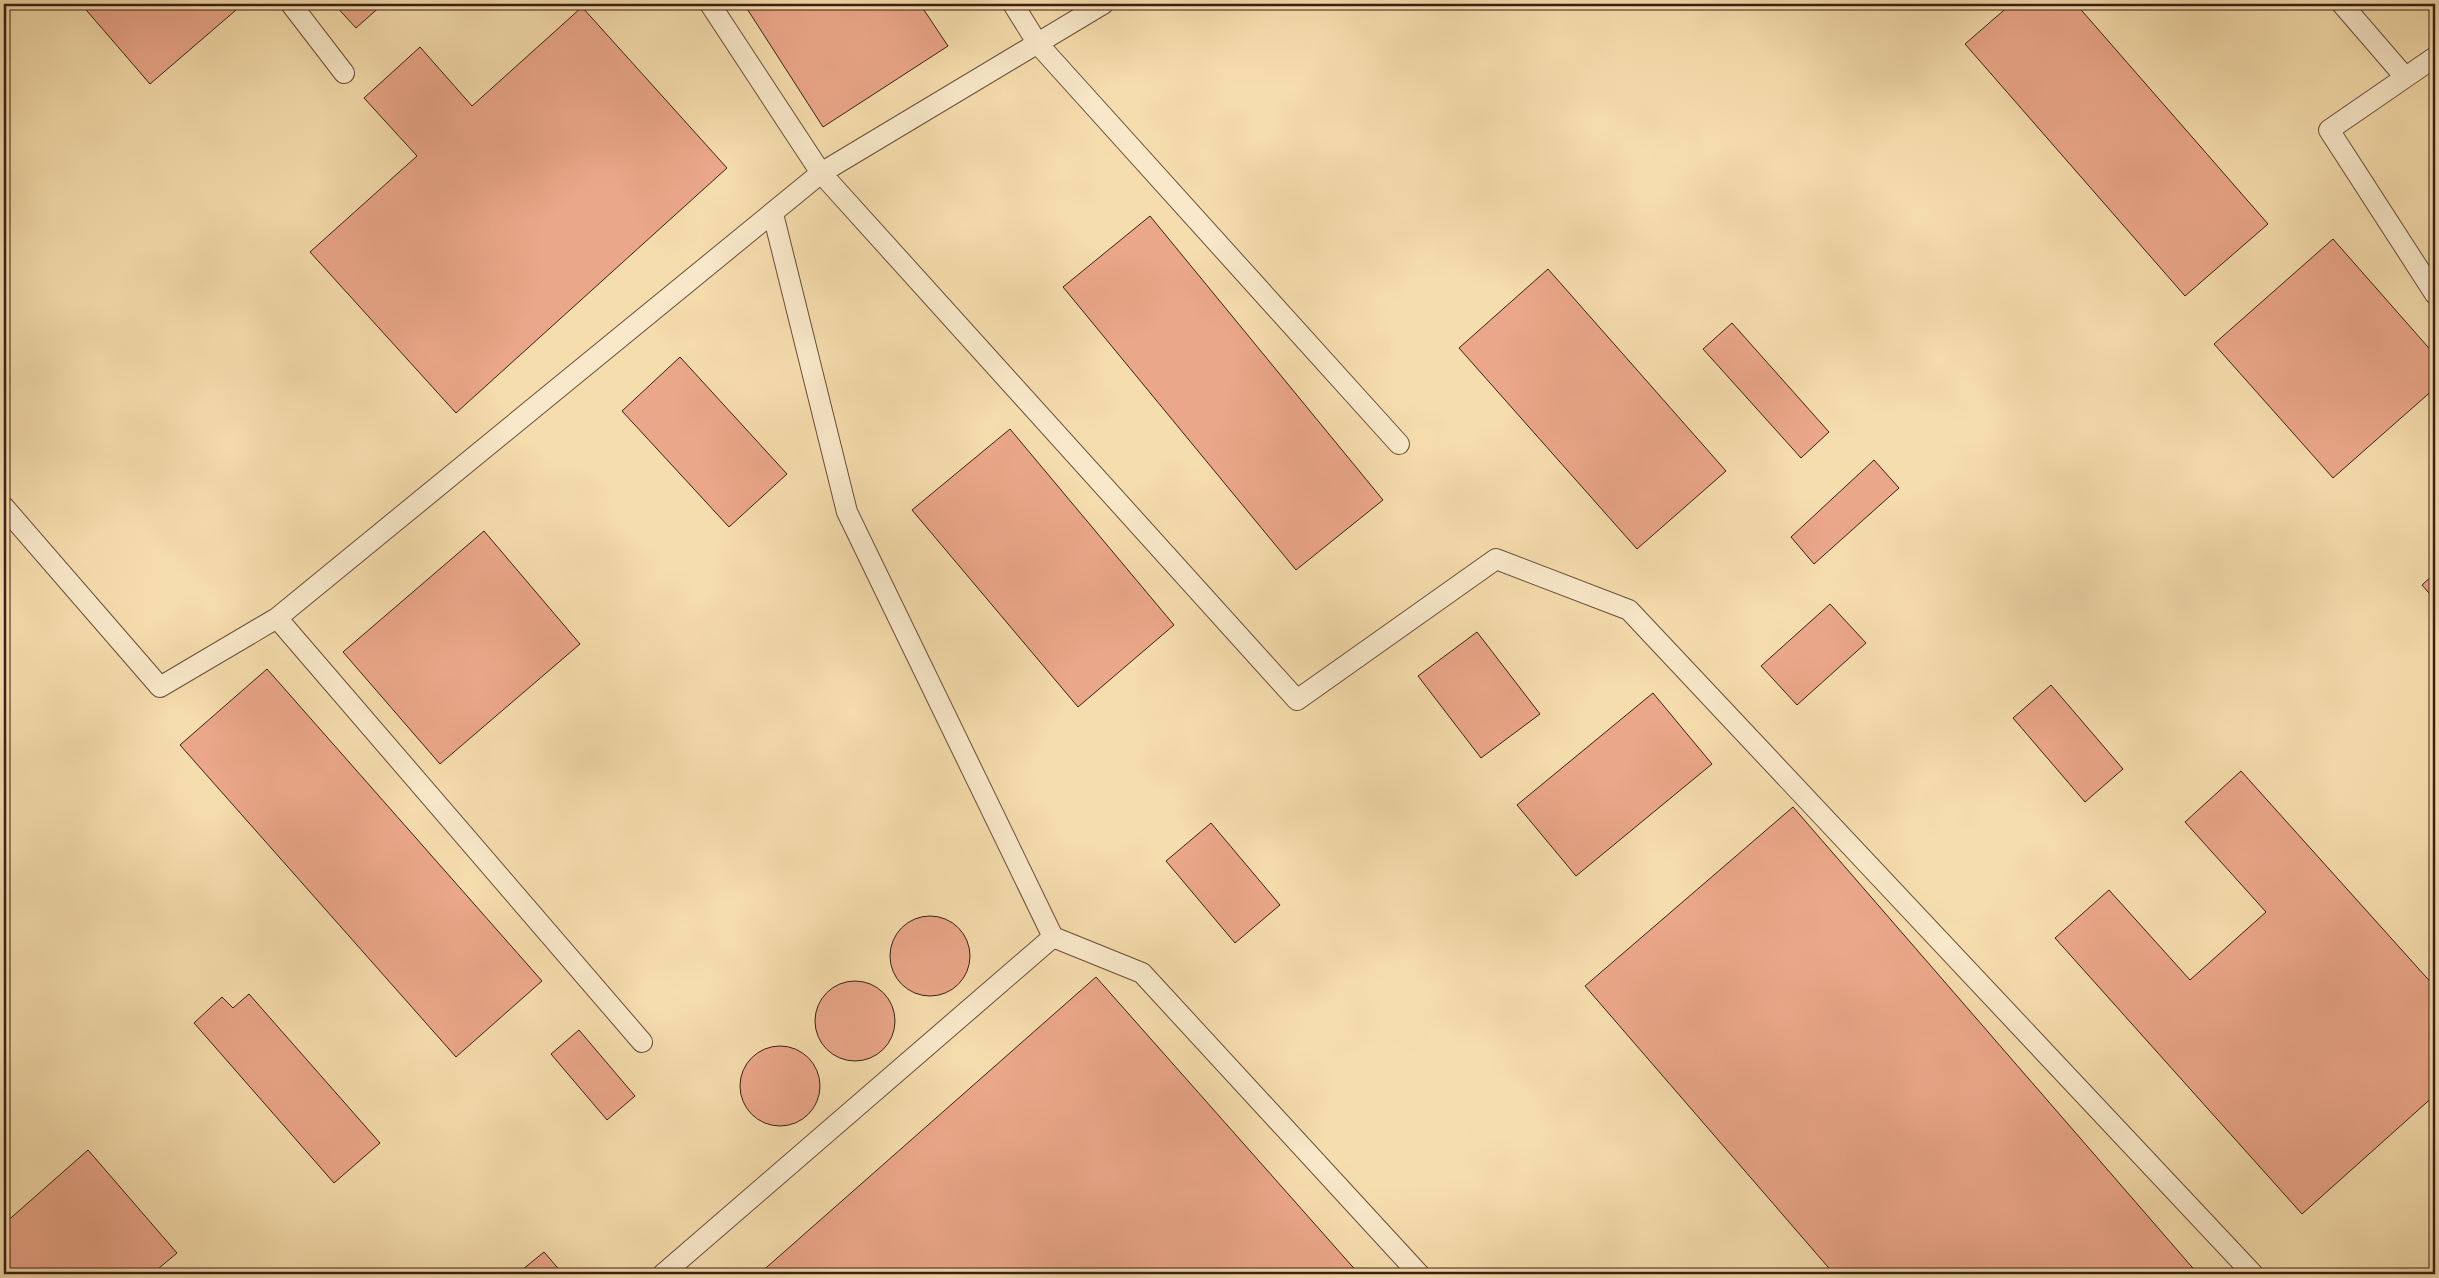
<svg xmlns="http://www.w3.org/2000/svg" width="2439" height="1278" font-family="Vollkorn,serif">
	<style>
		.building { fill: #eba789; stroke: #3a1f15 }
		.lines { fill: none; stroke-linecap: round; stroke-linejoin: round }
		.lane-casing { stroke: #694e3b; stroke-width: 22 }
		.lane { stroke: #f9e9ca; stroke-width: 20 }
	</style>
	<rect width="100%" height="100%" fill="#f6ddad"/>
	<filter id="stains"><feTurbulence type="fractalNoise" baseFrequency=".004" numOctaves="4"/><feColorMatrix values="0 0 0 0 .2 0 0 0 0 .09 0 0 0 0 .02 0 0 0 .5 -.17"/></filter>
	<radialGradient id="worn" r=".72"><stop offset=".6" stop-color="#630" stop-opacity="0"/><stop offset="1" stop-color="#630" stop-opacity=".3"/></radialGradient>
	<path class="building" d="M81,4H243L150,84Z
		M334,4H383L356,28Z
		M744,4H920L948,46L823,127Z
		M2011,4H2076L2268,224L2185,296L1965,44Z
		M582,7L727,168L456,413L310,252L417,156L364,98L420,47L472,106Z
		M1150,216L1383,500L1296,570L1063,287Z
		M2333,239L2435,355V388L2333,478L2214,344Z
		M1548,269L1726,471L1637,549L1459,348Z
		M1732,323L1829,432L1801,458L1703,349Z
		M680,357L787,474L729,527L622,411Z
		M1010,429L1174,625L1078,707L912,510Z
		M1874,460L1899,488L1814,564L1791,537Z
		M484,531L580,644L440,764L343,652Z
		M2435,573V600L2422,585Z
		M1830,604L1866,643L1797,705L1761,666Z
		M1477,632L1540,714L1481,758L1418,676Z
		M267,669L542,981L456,1057L180,745Z
		M2051,685L2123,769L2085,802L2013,718Z
		M1653,693L1712,764L1576,876L1517,805Z
		M2241,771L2435,987V1095L2302,1214L2055,938L2109,890L2190,980L2266,912L2185,822Z
		M1793,807L2198,1274H1834L1585,986Z
		M1211,823L1280,905L1235,943L1166,861Z
		M890 956a40 40 0 1 1 80 0a40 40 0 1 1-80 0Z
		M1096,977L1359,1274H759Z
		M815 1021a40 40 0 1 1 80 0a40 40 0 1 1-80 0Z
		M249,994L380,1143L334,1183L194,1023L222,997L233,1008Z
		M579,1030L635,1096L607,1120L551,1054Z
		M740 1086a40 40 0 1 1 80 0a40 40 0 1 1-80 0Z
		M88,1150L177,1253L152,1274H4V1224Z
		M544,1252L563,1274H517Z"/>
	<g class="lines">
		<defs>
			<path id="lane" d="M291,4L344,73
				M710,4L821,173L1297,700L1496,559L1629,610L2253,1274
				M1013,4L1038,44L1399,444
				M2342,4L2405,77
				M2435,57L2329,130L2435,294
				M4,507L160,687L277,618L821,173L1103,4
				M277,618L642,1042
				M1053,937L1142,973L1419,1274
				M663,1274L1053,937L847,512L773,214"/>
		</defs>
		<use href="#lane" class="lane-casing"/>
		<use href="#lane" class="lane"/>
	</g>
	<rect width="2439" height="1278" fill="none" stroke="#f6ddad" stroke-width="20"/>
	<rect x="5" y="5" width="2429" height="1268" fill="none" stroke="#3a1f15" stroke-width="2.5"/>
	<rect x="10" y="10" width="2419" height="1258" fill="none" stroke="#3a1f15"/>
	<rect width="100%" height="100%" filter="url(#stains)"/>
	<rect width="100%" height="100%" fill="url(#worn)"/>
</svg>
